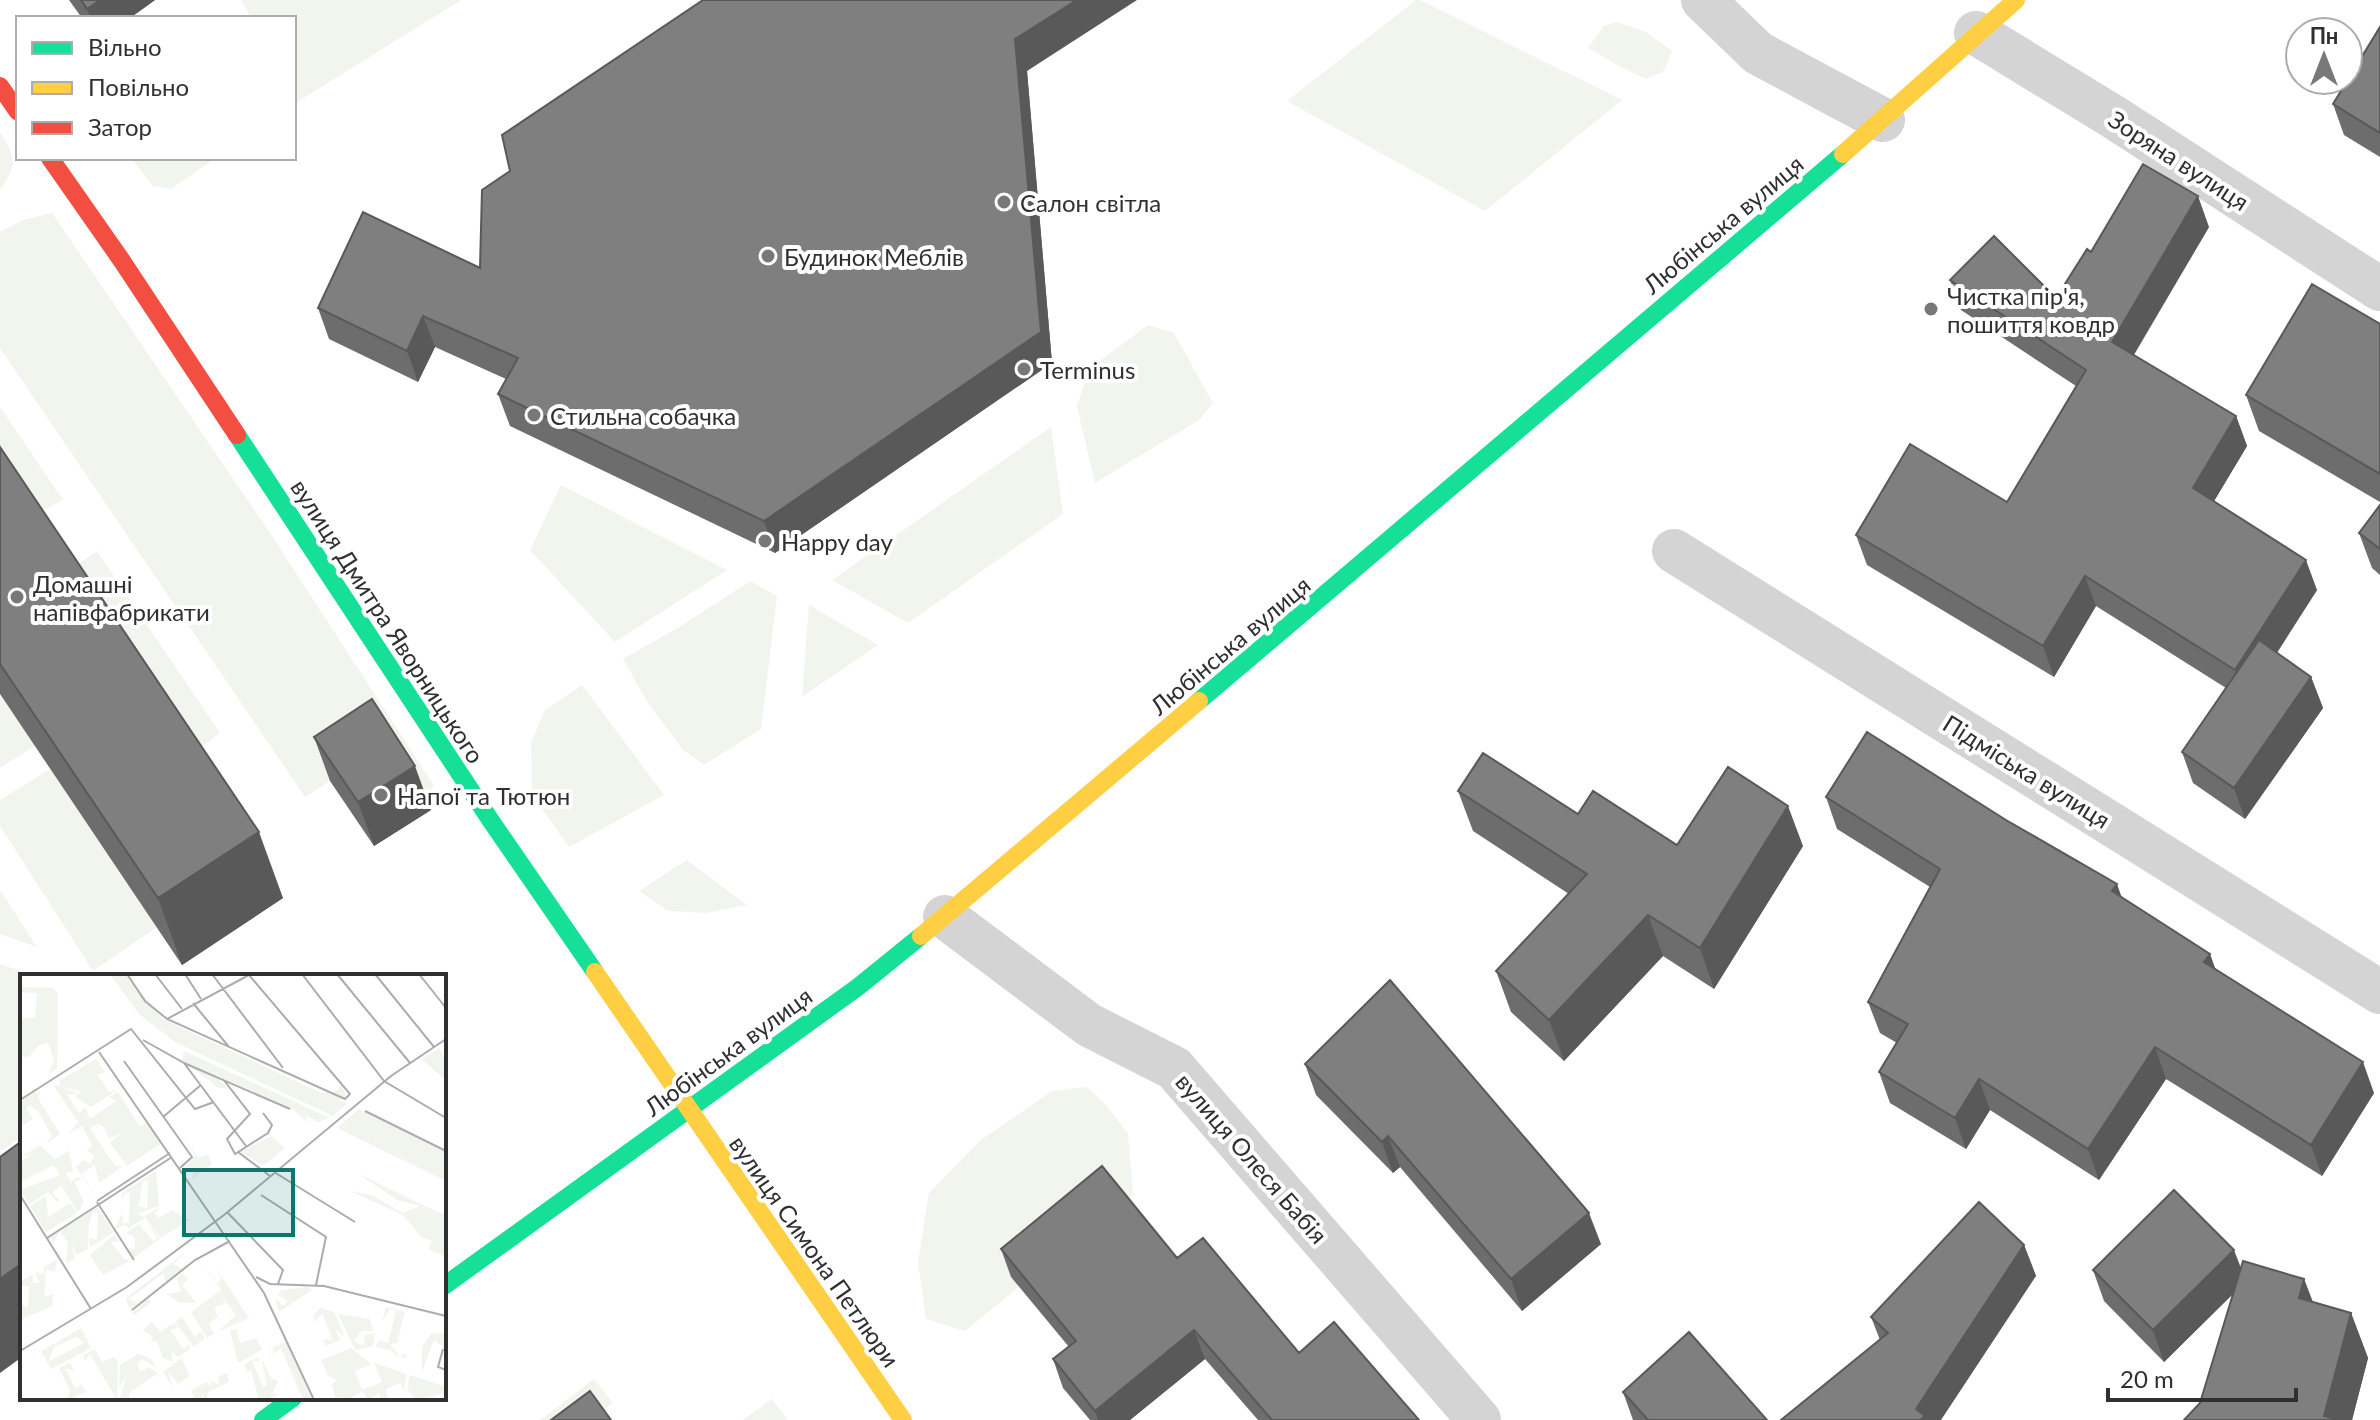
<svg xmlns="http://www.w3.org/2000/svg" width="2380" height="1420" font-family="Lato,sans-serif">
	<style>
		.green { fill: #f2f5ed }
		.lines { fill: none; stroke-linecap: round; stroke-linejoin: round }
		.street { stroke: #d4d4d4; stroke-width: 44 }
		.fast { stroke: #16e098; stroke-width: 18 }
		.slow { stroke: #ffcf43; stroke-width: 18 }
		.jam { stroke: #f24e42; stroke-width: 18 }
		.wall { fill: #6d6d6d }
		.shaded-wall { fill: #595959 }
		.building { fill: #7f7f7f; stroke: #595959; stroke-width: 2 }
		.poi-dot { fill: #787878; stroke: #fff; stroke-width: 3 }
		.labels { text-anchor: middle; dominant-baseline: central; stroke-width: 8; stroke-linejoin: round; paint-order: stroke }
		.street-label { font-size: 24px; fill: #303030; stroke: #fff }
		.poi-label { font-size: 24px; fill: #303030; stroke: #fff; text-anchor: start }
		.inset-road { fill: none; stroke: #acacac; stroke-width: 2 }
		.view { fill: #0f766e; fill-opacity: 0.15; stroke: #0f766e; stroke-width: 4 }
		.inset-edge { fill: none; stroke: #303030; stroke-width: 4 }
	</style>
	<rect width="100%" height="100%" fill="#fff"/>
	<path class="green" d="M241,0H461L294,104V18H251Z
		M1416,0H1420L1622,100L1485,211L1287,101Z
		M1617,22L1646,32L1672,51L1664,71L1646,79L1617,65L1588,48L1604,26Z
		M0,133C17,157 17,165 0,190Z
		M140,158H216L171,189L153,186L134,162Z
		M52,213L270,533L433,784L431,810L388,743L305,797L0,348V232L23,220Z
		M1148,325L1174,333L1213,403L1199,420L1095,483L1077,407L1089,369Z
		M0,407L63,500L28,518L0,477Z
		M1051,427L1063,514L908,623L832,580Z
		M561,485L727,570L615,642L530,550Z
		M97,551L220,733L188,757L64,574Z
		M750,581L777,596L761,729L704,765L683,750L648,703L623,659L681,626Z
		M809,605L878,645L802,697Z
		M582,685L664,795L569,847L532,795L531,743L545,710Z
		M0,695L35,746L0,768Z
		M50,769L157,927L93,971L0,826V800Z
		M687,860L747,905L706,913L668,911L639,891Z
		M0,890L37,947L0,934Z
		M0,964L36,976H22V1137L0,1151Z
		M1087,1087L1108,1107L1128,1134L1133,1194L965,1331L926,1319L918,1262L929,1193L981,1140L1052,1091Z
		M594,1379L613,1403L590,1420H540Z
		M772,1399L788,1420H743Z"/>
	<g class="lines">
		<path class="street" d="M1703,0L1758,53L1883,120
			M1976,33L2112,116L2380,289
			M1674,551L2380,992
			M945,917L1089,1025L1174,1068L1479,1420"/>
		<path class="fast" d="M237,435L489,818L595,972
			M1199,701L1843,154
			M444,1286L858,987L921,936
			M263,1420L293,1398"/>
		<path class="slow" d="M1843,154L2016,0
			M921,936L1199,701
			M595,972L903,1420"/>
		<path class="jam" d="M0,86L18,112
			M50,158L122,261L237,435"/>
	</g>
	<path class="wall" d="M69,0H155L130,18H82Z
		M2380,27V157L2344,135L2333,104Z
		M1027,71L1052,363L775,553L510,426L498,394L506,379L435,347L418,382L329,339L318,308L480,268Z
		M2209,227L2134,355L2236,416L2247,446L2214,501L2317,590L2277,653L2311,677L2323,708L2245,819L2193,783L2182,752L2226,688L2096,606L2054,677L1867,565L1856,535L2007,502L2076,386L1961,310L1950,280L2056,298L2091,252Z
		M2380,324V502L2259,431L2246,395Z
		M0,447L283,898L182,965L0,694Z
		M2380,505V575L2372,568L2359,533Z
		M314,737L431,810L374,846L330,781Z
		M1458,791L1578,814L1677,845L1803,846L1714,989L1663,956L1564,1061L1511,1012L1496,971L1569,894L1473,831Z
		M1826,797L2121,897L2210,954L2215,969L2374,1093L2322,1176L2166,1079L2099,1180L1990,1110L1966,1149L1890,1103L1879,1072L1897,1043L1880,1033L1868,1002L1930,887L1837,829Z
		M1305,1064L1601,1244L1522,1311L1400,1167L1393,1173L1316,1095Z
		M2024,1245L2036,1276L1880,1340L1871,1317Z
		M1001,1249L1177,1258L1299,1353L1419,1420H1258L1205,1359L1130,1420H1090L1063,1388L1053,1359L1069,1347L1011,1277Z
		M2241,1268L2304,1279L2313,1302L2351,1313L2368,1358L2352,1420H2184L2200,1403L2233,1294L2164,1362L2104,1301L2093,1270Z
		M1623,1392L1767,1420H1633Z"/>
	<path class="shaded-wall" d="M100,0H155L130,18H91L87,9Z
		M1077,0H1137L1027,71L1052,363L775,553L764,521L1015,39Z
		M2198,196L2209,227L2123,372L2112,342Z
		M423,316L435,347L418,382L407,351Z
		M2236,416L2247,446L2204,518L2193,488Z
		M2306,560L2317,590L2246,700L2235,670Z
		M2085,576L2096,606L2054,677L2043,646Z
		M2311,677L2323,708L2245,819L2234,788Z
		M415,766L431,810L374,846L358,802Z
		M1788,806L1803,846L1714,989L1700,948Z
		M259,832L283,898L182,965L158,898Z
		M2117,884L2128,915L2112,891Z
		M1648,915L1663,956L1564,1061L1549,1020Z
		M2210,954L2221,985L2204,962Z
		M2155,1047L2166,1079L2099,1180L2088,1149Z
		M2363,1062L2374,1093L2322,1176L2311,1145Z
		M1979,1079L1990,1110L1966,1149L1955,1118Z
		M1388,1136L1400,1167L1393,1173L1382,1142Z
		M1589,1213L1601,1244L1522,1311L1511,1279Z
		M2024,1245L2036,1276L1941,1420H1920L1916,1409Z
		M2234,1250L2246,1281L2164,1362L2153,1330Z
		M22,1263V1357L0,1373V1279Z
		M2304,1279L2321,1325L2299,1298Z
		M2351,1313L2368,1358L2352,1420H2325L2324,1416Z
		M1194,1330L1205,1359L1130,1420H1098L1095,1411Z"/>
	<path class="building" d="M81,0H100L87,9Z
		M703,0H1077L1015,39L1041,332L764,521L498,394L518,358L423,316L407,351L318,308L363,212L480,268L482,190L510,171L502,135Z
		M2380,27V133L2333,104Z
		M2143,164L2198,196L2112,342L2236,416L2193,488L2306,560L2235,670L2085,576L2043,646L1856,535L1910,444L2007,502L2086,370L1950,280L1994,236L2056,298L2087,249L2091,252Z
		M2312,284L2380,324V474L2246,395Z
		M0,447L259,832L158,898L0,664Z
		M2380,505V549L2359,533Z
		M2259,640L2311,677L2234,788L2182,752Z
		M372,699L415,766L358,802L314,737Z
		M1867,732L2006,820L2117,884L2112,891L2210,954L2204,962L2363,1062L2311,1145L2155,1047L2088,1149L1979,1079L1955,1118L1879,1072L1908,1024L1868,1002L1940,869L1826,797Z
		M1483,753L1578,814L1593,791L1677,845L1728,767L1788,806L1700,948L1648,915L1549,1020L1496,971L1587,874L1458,791Z
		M1390,980L1589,1213L1511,1279L1388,1136L1382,1142L1305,1064Z
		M22,1141V1263L0,1279V1157Z
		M1102,1166L1177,1258L1203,1238L1299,1353L1334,1322L1419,1420H1272L1194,1330L1095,1411L1053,1359L1076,1341L1001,1249Z
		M2174,1190L2234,1250L2153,1330L2093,1270Z
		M1979,1202L2024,1245L1916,1409L1925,1416L1920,1420H1781L1888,1333L1871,1317Z
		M2243,1261L2304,1279L2299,1298L2351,1313L2324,1416L2340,1420H2184L2200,1403Z
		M1689,1332L1767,1420H1648L1623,1392Z
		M590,1391L611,1420H551Z"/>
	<g class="poi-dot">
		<circle cx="1004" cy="202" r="8"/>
		<circle cx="768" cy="256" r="8"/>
		<circle cx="1931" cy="309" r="8"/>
		<circle cx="1024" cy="369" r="8"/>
		<circle cx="534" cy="415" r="8"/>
		<circle cx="765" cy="541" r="8"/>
		<circle cx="17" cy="597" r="8"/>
		<circle cx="381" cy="795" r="8"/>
	</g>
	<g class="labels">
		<g class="street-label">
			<text transform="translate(2179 160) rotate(33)">Зоряна вулиця</text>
			<text transform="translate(1723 224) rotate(-40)">Любінська вулиця</text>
			<text transform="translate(388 621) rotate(57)">вулиця Дмитра Яворницького</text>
			<text transform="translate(1230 645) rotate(-40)">Любінська вулиця</text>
			<text transform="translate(2027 771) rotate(32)">Підміська вулиця</text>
			<text transform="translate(728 1051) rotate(-36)">Любінська вулиця</text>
			<text transform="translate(1252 1158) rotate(49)">вулиця Олеся Бабія</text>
			<text transform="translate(815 1251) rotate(55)">вулиця Симона Петлюри</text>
		</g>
		<g class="poi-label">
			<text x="1020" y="202">Салон світла</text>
			<text x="784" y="256">Будинок Меблів</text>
			<text x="1947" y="295">Чистка пір'я,<tspan x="1947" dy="28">пошиття ковдр</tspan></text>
			<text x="1040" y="369">Terminus</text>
			<text x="550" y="415">Стильна собачка</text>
			<text x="781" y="541">Happy day</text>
			<text x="33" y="583">Домашні<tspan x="33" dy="28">напівфабрикати</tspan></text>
			<text x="397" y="795">Напої та Тютюн</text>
		</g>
	</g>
	<g transform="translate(20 974)">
		<rect width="426" height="426" fill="#fff"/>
		<path d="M90,0H106L143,45L301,119L317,117L321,111L326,121L318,127L328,129L313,142L155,68L119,40ZM0,13L33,14L38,20L37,94L29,100L34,86L28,69L19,71L9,83H0V45L15,43L17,19L0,18ZM419,74L426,88V107L402,85ZM164,77L310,144L297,148L286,141L287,148L274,136L194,100L207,114H199L162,86ZM76,85L85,99L77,100L89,118L97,116L71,133L55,123L61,117L43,114L55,118L57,120H47L59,139L65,133L70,145L96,127L89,123L98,118L120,153L126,148L142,169L107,192L90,169L102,158L89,165L84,153L76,150L81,160L75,151L70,154L95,192H103L79,209L75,190L62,200L78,226L56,193L64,186L70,190L75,182L67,177L72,171L62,152L48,160L58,148L33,111L41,112L39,107ZM19,116L15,120L20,118L18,124L40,160L25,171L32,162L19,139L10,131L6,134L13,145L4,151L0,145V127ZM339,135L426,178V207L317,154ZM158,155L178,184L188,180L192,190L172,205L174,194L165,193L175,182ZM251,162L265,174L243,192L221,178ZM20,171L35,185L49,177L53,197L46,199L52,210V207L58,203L61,206L54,207L64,228L58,238L41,211L32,219L40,226L37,228L28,218L9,230L0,216L40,201L34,191L0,208V188L14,179L0,184ZM136,197L139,232L119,239V232L127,235L128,207H123L118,237L119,240L125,244L109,254L104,251L94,256L102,239L103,249H109L110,219H105L102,229L103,218ZM337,199L426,242V283L408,275L412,267L401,263L383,241L330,217L352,221L383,239L400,232L377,226ZM26,222L28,243L50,229L57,239L26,258L10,232ZM77,233L94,258L70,273L69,264L77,266L78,239L73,238L69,249L68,275L57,281L51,270L55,284L46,290L48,269L40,257L33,270L29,263ZM140,233L134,239L139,244L152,236L169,246L141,264L124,242ZM125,245L140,265L113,284L108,274L115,275V264L106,259L119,250L133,267L137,264ZM94,261L99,267L91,268L104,285L111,286L83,301L70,281ZM167,277L153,290L163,295L145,309L144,299L109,325L118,329L111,334L113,338L128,324L131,328L107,347L114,341L108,331L106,324ZM37,285L35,298L26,295L24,323L33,320L32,332L0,346V330L8,334L9,312H1L0,322V308L13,300V309H19L15,298L24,300V293ZM181,287L198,310L201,304L196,294L229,344L197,358L216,341L204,325L197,330L203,326L206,330L195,333L202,341L193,332L198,342L189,350L194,360L187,364L171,338L201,316ZM162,299L168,305L162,311L176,329H159L147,320L161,318L157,304ZM288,313L292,316L259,338L255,324L263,332L267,327L257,320L262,316ZM366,333L385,338L377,369L370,370L379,382L388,379L385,384L376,381L372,377L356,373L358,366L368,369L376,337L370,335L362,348ZM300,334L314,338L325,363L316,356L320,366L305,372L303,365L313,367L302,339L295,348L293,342ZM168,339L162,343L175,363L180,357L185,364L174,373L155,348ZM318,340L350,345L353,357H341L334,367L344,372L345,361L355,359L353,372L335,376ZM132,348L140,358L154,349L158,354L150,356L164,376L169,370L170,375L158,383L152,378V388L143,384L137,368L130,366L133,363L123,356ZM61,354L71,374L31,395L21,377ZM57,363L64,369L29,387L34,373ZM216,355L220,369L236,364L242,376L218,389L210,357ZM410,356L426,360V375L414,366L402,398V373L411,359L424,361ZM266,368L292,426H283L261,374L254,380L253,373ZM80,372L75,375L82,388L94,383L98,388L97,426L70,380L65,387L63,383L64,381ZM331,374L351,390L335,397L342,416L362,408L354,389L387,400L384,414L389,426L380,409L366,415L368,426H359L360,419L348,426L342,417L330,425L315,423L312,410L317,406L308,402L301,386ZM118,380L130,384L137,394L122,385L117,390L120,398L129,393L138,399L109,419L110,426H99L107,401L99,414L100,391ZM241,382L251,404L258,407L253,419L258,421L244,426L238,424L231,396L227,398L224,390L238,383L240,387H232L243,413L247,412ZM161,384L170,402L158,410L148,397L153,413L143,398ZM50,389L54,397L45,394L56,415L61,410L66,418L47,426L50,417L39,394ZM207,399L209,408L188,418L186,426L181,418L183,426H175L171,416L187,408L191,414L190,407L199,410L198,403ZM390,401L426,413V419L395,426L387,414Z" fill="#f2f5ed" fill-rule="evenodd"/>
		<path class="inset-road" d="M107,0L125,27L147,45L325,125L330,120L229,1M135,0L162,35M165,0L181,25M192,0L263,94M282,0L364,107L426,144M317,0L390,89M355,0L414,73M399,0L426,34M173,29L209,73M147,45L229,1M123,66L164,89L226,172M79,78L244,319L294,426M104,87L172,183L160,194M164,89L270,135M203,105L230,140L207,165L215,180L248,159L252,151L243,139M0,126L111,55L175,135L194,128M345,137L426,177M143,143L181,111M218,178L250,202M254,198L335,248M0,221L71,335M241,221L306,263L296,311M77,227L150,179M77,228L114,286M207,238L263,296L258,310M27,264L152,183M236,303L250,310L304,312L426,342M112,336L175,286L210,267M423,375L418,393L426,396M0,377L107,313L204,241L371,102L426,65"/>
		<path class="view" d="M164,196H273V261H164Z"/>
		<rect width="426" height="426" class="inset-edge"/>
	</g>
	<rect x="16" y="16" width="280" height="144" fill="#ffffff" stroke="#acacac" stroke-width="2"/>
	<rect x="32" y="42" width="40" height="12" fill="#16e098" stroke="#acacac" stroke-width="2"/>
	<text x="88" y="56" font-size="24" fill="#303030">Вільно</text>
	<rect x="32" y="82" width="40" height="12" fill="#ffcf43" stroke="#acacac" stroke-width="2"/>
	<text x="88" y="96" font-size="24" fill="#303030">Повільно</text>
	<rect x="32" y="122" width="40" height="12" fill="#f24e42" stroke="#acacac" stroke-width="2"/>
	<text x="88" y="136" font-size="24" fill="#303030">Затор</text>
	<g transform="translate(2324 56)"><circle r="38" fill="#ffffff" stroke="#acacac" stroke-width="2"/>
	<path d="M0-6L14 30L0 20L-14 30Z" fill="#787878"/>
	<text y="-12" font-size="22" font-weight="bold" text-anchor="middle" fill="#303030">Пн</text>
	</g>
	<path d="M2108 1388v12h188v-12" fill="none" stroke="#303030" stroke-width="4"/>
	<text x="2120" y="1388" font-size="24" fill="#303030" stroke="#ffffff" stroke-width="6" paint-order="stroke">20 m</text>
</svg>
